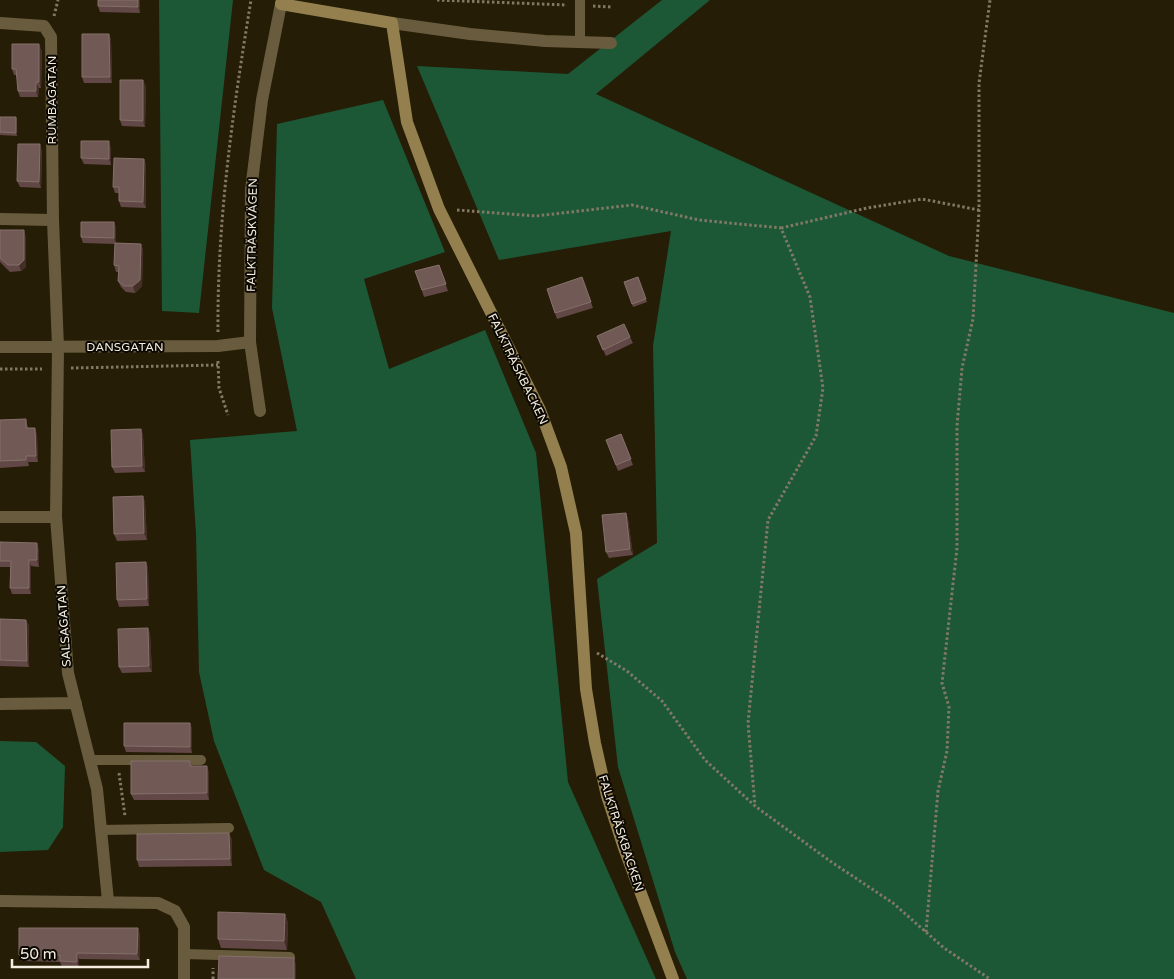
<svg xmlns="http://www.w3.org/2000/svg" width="1174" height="979" font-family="'Varela Round',sans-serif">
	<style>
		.forest { fill: #1c5836 }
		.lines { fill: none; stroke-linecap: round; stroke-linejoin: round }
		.path { stroke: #817966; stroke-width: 3; stroke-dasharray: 2.5 2.5; stroke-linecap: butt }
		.lane { stroke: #695c3e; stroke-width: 10 }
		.street { stroke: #695c3e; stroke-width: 12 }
		.secondary { stroke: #947f4e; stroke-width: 12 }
		.wall { fill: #614745 }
		.shaded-wall { fill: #432f25 }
		.building { fill: #715955; stroke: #85706b }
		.labels { text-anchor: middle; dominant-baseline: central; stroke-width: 4; stroke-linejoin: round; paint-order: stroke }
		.street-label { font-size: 12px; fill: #f4ede0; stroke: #0b0802 }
	</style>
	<rect width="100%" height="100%" fill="#261d06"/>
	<path class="forest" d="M159,0H233L199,313L162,311Z
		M662,0H710L596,94L949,256L1174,313V979H687L675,952L618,767L597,579L657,543L653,346L671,231L499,260L417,66L568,74Z
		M383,100L445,252L364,279L389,369L485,330L536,453L568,782L656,979H356L321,902L264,870L214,741L199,672L196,534L190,440L297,431L272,308L277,124Z
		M0,741L36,742L65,766L63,827L48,850L0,852Z"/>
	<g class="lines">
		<path class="path" d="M437,0L567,5
			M593,6L612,7
			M54,16L58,0
			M457,210L536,216L632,205L699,220L781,228L810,297L823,388L816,436L768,520L748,723L755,806
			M781,228L867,208L922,199L979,210
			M218,332C217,220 233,110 251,0
			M218,361L219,388L228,415
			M71,368L218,365
			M0,369H42
			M597,653L627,671L662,701L705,760L755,806L830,861L893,903L944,948L990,979
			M119,773L125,816
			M926,932L938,791L947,751L949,707L942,683L957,548V426L962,368L973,319L979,210V83L990,0
			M213,979V968"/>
		<path class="lane" d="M580,0V42
			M90,760H201
			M100,830L229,828
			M184,954L290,957"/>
		<path class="street" d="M0,23L44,26L51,37L53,220L58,347L56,517L68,673L97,789L108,901
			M392,23L470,34L545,41L611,43
			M0,219L53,220
			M0,347L218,346L250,342
			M260,411L250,342L251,190L262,100L281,4
			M0,517H56
			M0,704L76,703
			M0,901L158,903L175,911L184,927V979"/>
		<path class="secondary" d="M282,0L281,4L392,23L407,122L439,209L540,410L561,467L576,533L586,689L595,743L607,796L624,848L673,979"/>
	</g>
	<path class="wall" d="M98,0H140V13L100,12L98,6Z
		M109,34L111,40L112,83H84L82,77Z
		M42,51L41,88H39L38,97H20L18,91L17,75H14L12,69Z
		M146,86L145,127L122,126L120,120Z
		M0,117H16L17,120V136L0,135Z
		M111,148V165L84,164L81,158Z
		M42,151L41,188L20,187L17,181Z
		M144,159L146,165V208L121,207L119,201V193H115L113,187Z
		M114,222L116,228V243L141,244L143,250L142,286L135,293L126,292L121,287L118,281L119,272H116L114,265L115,244L83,243L81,237Z
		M0,230L26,237V267L21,271L10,272L0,262Z
		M439,265L448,291L424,297L415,271Z
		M582,277L593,308L557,319L547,289Z
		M638,277L647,302L633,307L624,282Z
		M597,336L630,337L633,343L606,356Z
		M26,419L28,428L37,434L38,462H28L29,466L0,468V420Z
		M141,429L143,435L145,472L115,473L112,467Z
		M621,434L633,465L618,471L606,440Z
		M143,496L145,502L147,540L117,541L114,534Z
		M626,513L628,519L633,555L609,558L606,552Z
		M0,542L39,549V567L31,566V594H12L10,588V567H0Z
		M146,562L148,568L149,606L119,607L117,600Z
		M0,619L26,620L29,626V667L0,666Z
		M148,628L150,634L152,672L122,673L119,667Z
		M190,723L192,729V753L126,752L124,746Z
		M190,761L192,766L209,772V800H134L131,794Z
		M232,839V866L139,867L137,860Z
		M285,914L288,923L287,950L221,948L218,939Z
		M140,934V960L79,959V968L62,967L60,962L21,961L19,955Z"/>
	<path class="shaded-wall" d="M138,0H140V13L138,7Z
		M109,34L111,40L112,83L110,77Z
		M39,44L42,51L41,88L39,82Z
		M143,80L146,86L145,127L143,121Z
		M36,82L39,88L38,97L36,91Z
		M16,117L17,120V136L16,133Z
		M109,141L111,148V165L109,159Z
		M40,144L42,151L41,188L39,182Z
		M144,159L146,165V208L143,202Z
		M114,222L116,228V244L114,238Z
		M24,230L26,237V267L21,271L19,265Z
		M141,244L143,250L142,286L135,293L133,286Z
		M35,428L37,434L38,462L36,456Z
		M141,429L143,435L145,472L142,466Z
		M143,496L145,502L147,540L144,533Z
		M626,513L628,519L633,555L630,549Z
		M37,543L39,549V567L37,560Z
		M29,560L31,566V594L29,588Z
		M146,562L148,568L149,606L147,599Z
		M26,620L29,626V667L27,661Z
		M148,628L150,634L152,672L149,666Z
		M190,723L192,729V753L190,747Z
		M207,766L209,772V800L207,793Z
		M229,833L232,839V866L230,859Z
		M285,914L288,923L287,950L284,941Z
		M138,928L140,934V960L137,954Z
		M77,953L79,959V968L77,962Z
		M294,958L296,964V979H294Z"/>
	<path class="building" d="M98,0H138V7L98,6Z
		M82,34H109L110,77H82Z
		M12,44H39V82H36V91H18L16,69H12Z
		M120,80H143V121L120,120Z
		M0,117H16V133L0,132Z
		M81,141H109V159L81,158Z
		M18,144H40L39,182L17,181Z
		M114,158L144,159L143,202L119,201V187H113Z
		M81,222H114V238L81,237Z
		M0,230H24V260L19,265H8L0,258Z
		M115,243L141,244L140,280L133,286H124L118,281L119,266L114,265Z
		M439,265L446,284L422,290L415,271Z
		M582,277L591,302L555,313L547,289Z
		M638,277L646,299L632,304L624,282Z
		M624,324L630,337L603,350L597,336Z
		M26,419V428H35L36,456H26V460L0,461V420Z
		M141,429L142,466L112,467L111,430Z
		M621,434L631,459L616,465L606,440Z
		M143,496L144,533L114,534L113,497Z
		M626,513L630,549L606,552L602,515Z
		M0,542L37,543V560H29V588H10L11,561H0Z
		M146,562L147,599L117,600L116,563Z
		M0,619L26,620L27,661L0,660Z
		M148,628L149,666L119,667L118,629Z
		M124,723H190V747L124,746Z
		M131,761H190V766H207V793L131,794Z
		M229,833L230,859L137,860V834Z
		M218,912L285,914L284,941L218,939Z
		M19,928H138L137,954L77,953V962L60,961V955H19Z
		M219,956L294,958V979H218Z"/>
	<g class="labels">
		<g class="street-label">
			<text transform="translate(52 100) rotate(-90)">RUMBAGATAN</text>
			<text transform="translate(252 235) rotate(-89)">FALKTRÄSKVÄGEN</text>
			<text x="125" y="347">DANSGATAN</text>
			<text transform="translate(518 369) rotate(64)">FALKTRÄSKBACKEN</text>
			<text transform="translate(64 626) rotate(-94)">SALSAGATAN</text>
			<text transform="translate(621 833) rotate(72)">FALKTRÄSKBACKEN</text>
		</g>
	</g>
	<path d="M12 959v8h136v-8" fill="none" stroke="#f4ede0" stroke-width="2.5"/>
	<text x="20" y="959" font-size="15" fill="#f4ede0" stroke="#0b0802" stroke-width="4" paint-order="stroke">50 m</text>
</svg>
